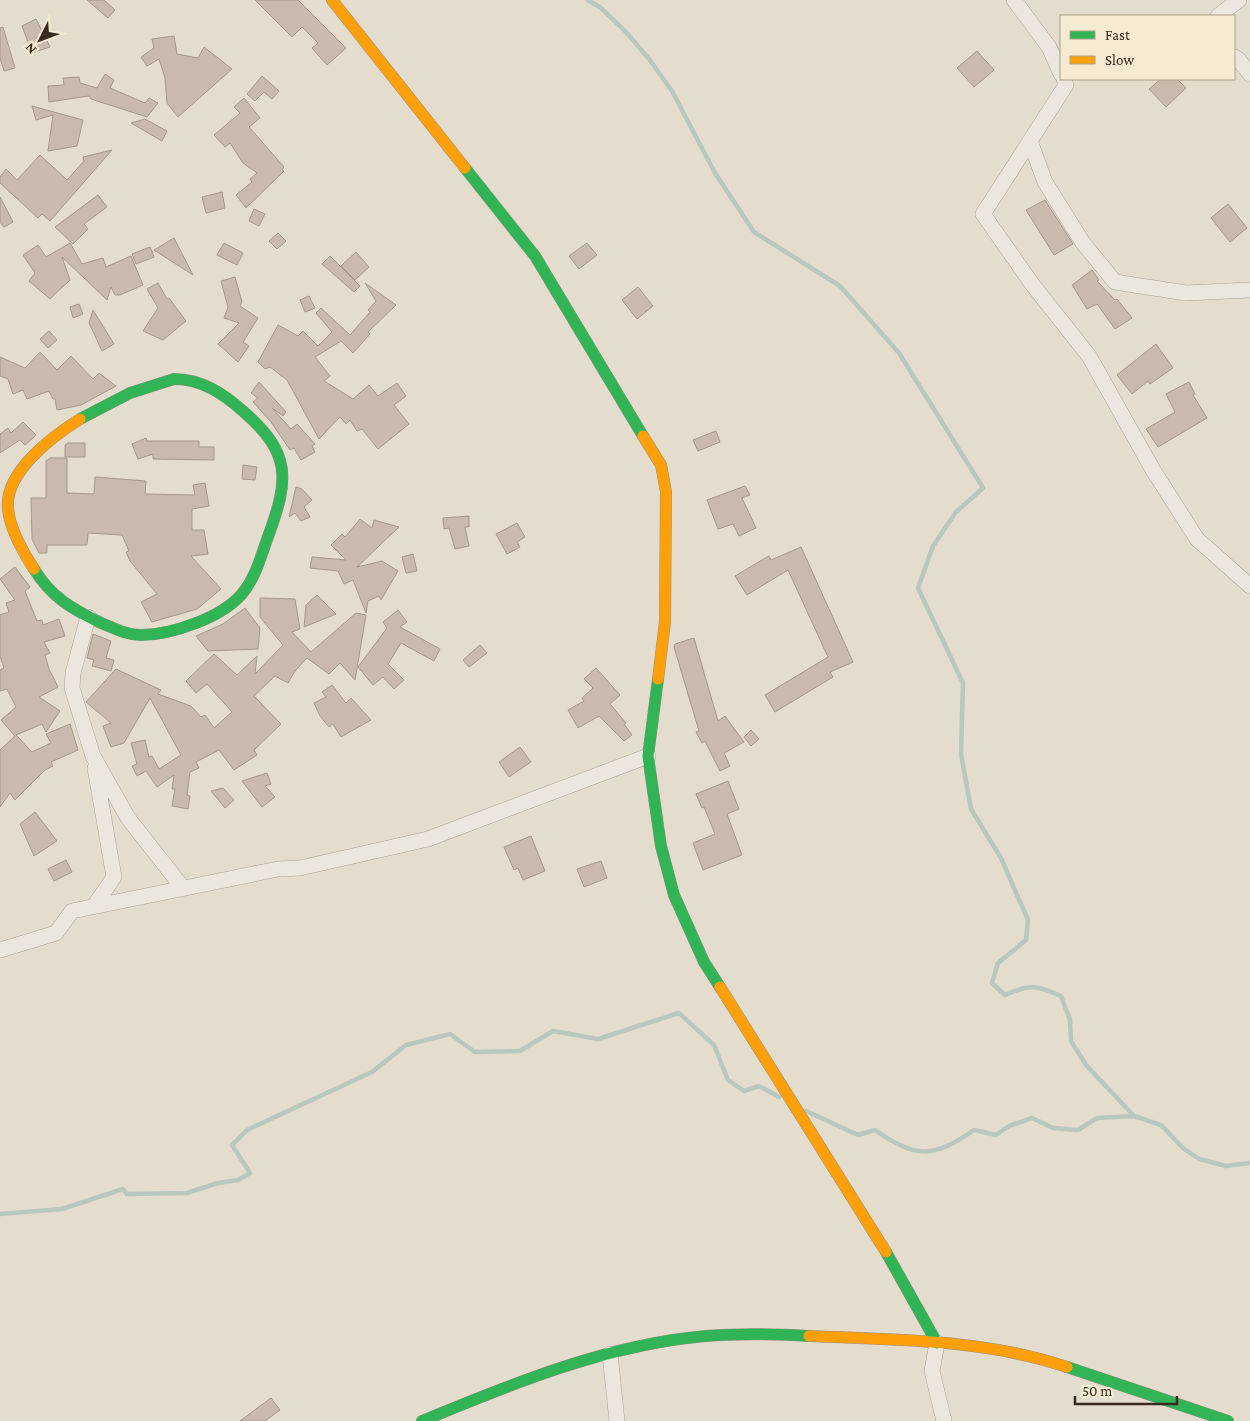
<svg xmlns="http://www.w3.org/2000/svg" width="1250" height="1421" font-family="'Crimson Pro',serif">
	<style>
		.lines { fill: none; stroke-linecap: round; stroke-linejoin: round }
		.stream { stroke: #b8c8be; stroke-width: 4.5 }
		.building { fill: #c8baad; stroke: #a4988c }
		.street-casing { stroke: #a9a196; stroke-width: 16 }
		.fast-casing { stroke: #999185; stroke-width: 12 }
		.slow-casing { stroke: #999185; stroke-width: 12 }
		.street { stroke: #ece7de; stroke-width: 15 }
		.fast { stroke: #30b455; stroke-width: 11 }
		.slow { stroke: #ff9f0a; stroke-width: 11 }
	</style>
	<rect width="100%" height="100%" fill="#e4dccc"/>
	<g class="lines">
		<path class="stream" d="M588,0L601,8L626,32L649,59L672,91L715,173L754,232L840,286L899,353L983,488L956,512L933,546L918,588L963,683L961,754L971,809L1001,858L1028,920L1026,940L998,963L992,983L1005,995C1029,984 1037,985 1061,996L1070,1020L1071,1041L1086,1065L1134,1116L1161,1125L1183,1148L1199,1159L1226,1166L1250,1163
			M806,1111L858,1135L875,1130C915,1158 933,1159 974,1130L996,1135L1009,1126L1032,1118L1053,1128L1078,1130L1097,1118L1134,1116
			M0,1214L62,1209L123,1189L127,1194L187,1193L218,1183L238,1180L250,1173L232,1145L247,1130L372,1072L406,1045L450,1034L475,1052L520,1051L553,1031L598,1039L679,1013L714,1045L728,1080L744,1091L759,1086L779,1097"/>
	</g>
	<path class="building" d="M87,0H104L115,10L108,18Z
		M255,0H298L346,48L327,65L312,48L318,43L302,27L292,37Z
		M36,19L50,47L32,53L22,26Z
		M3,27L15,68L4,71L0,58V28Z
		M174,36L177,54L198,58L204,47L232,69L178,117L167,103L165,78L159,59L147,66L141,57L154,48L152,39Z
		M977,51L994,70L974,87L957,68Z
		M105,74L114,80L110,88L145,103L149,98L158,103L147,117L91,99L89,96L49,102L48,86L64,85L63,78L79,77L80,83L97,88Z
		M262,76L279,91L272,99L264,92L255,101L247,94Z
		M1161,79H1177L1186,88L1166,107L1149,89Z
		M244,98L260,118L249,127L284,167L282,170L284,171L246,208L236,195L252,182L250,179L257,173L243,163L230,143L225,147L214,135L240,113L234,107Z
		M32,106L83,120L77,146L48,151L53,115L36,120Z
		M145,119L167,131L162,141L131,123Z
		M112,150L50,221L42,214L38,218L0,183V177L6,169L17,180L40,155L67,180L84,161L83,157Z
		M222,192L225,208L206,213L202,197Z
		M98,195L107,207L84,224L88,229L73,244L55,227Z
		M0,197L13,222L4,227L0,222Z
		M1045,200L1073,244L1054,255L1026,210Z
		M1228,204L1247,228L1230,242L1211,218Z
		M254,209L265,214L259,226L249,221Z
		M278,233L286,241L277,249L269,241Z
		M174,238L193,275L154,250Z
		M70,243L82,264L103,258L106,267L131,256L143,285L120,295H115L111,287L107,300L62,257L70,280L50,299L29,281L35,273L23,255L38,245L46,257Z
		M224,243L243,253L237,265L217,255Z
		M587,243L597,255L579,269L569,256Z
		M150,247L154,257L136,264L132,254Z
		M356,252L369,267L355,280L341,266Z
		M330,256L360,286L354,292L322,264Z
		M1092,270L1099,280L1097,281L1115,300L1117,299L1132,318L1115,329L1097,304L1087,309L1072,285Z
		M235,277L242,302L240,306L258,318L243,342L249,346L238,362L218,344L239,323L224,318L228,307L221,281Z
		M158,283L167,299L169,298L186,321L163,340L143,331L158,308L147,289Z
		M365,283L396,305L368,332L370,334L353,353L341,341L315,357L330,376L324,381L353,399L369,385L378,396L397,383L406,396L394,405L409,424L378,449L362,429L357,431L350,420L346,424L340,417L319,439L287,380L270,367L265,369L258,362L278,325L298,336L303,331L318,346L332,332L316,313L321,308L350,335L370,312L368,310L376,301Z
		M638,287L653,306L637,319L622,300Z
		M309,296L315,308L305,312L300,300Z
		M79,304L83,314L73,318L70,307Z
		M93,310L114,344L102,351L89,323Z
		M49,331L57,340L48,348L40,339Z
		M1156,344L1173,368L1150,384L1148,381L1132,394L1117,375Z
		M40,352L57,370L71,356L93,379L99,373L116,386L81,405L57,410L55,399H53L49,391L27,399L23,390L13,394L8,379L0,376V357L25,368Z
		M259,382L286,412L283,416L272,408L291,429L297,424L315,444L312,446L315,452L301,460L294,448L290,450L271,422L253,402L258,398L251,393Z
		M1189,382L1195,394L1193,395L1207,418L1158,447L1146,429L1175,412L1166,394Z
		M23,422L36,435L25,445L20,440L0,453V434L8,428L11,433Z
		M716,431L720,442L698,451L693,440Z
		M146,438L147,441H199V447H214V460L153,459V454L138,459L132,444Z
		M68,443H85V457H65V445Z
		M50,458H67V493L94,494L95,477L146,481L145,494L195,495L193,485L205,483L209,506L192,509V530H204L208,554L191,556L221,589L197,609L152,622L141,602L157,594L130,561L126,552L129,551L122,535L88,533L87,545H47V553H39L32,539L31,498H46V461Z
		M243,465L257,467L255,480L242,479Z
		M745,486L750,495L742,498L756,528L739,536L733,524L718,529L707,500Z
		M296,487L302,489L312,500L304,507L310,517L301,521L295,513L289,517Z
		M469,516V527H465L469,546L455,549L449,528L444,529L443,518Z
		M360,519L372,528L374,520L399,527L357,567L382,561L398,571L381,600L379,596L368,601L366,613L353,580L344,584L338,571L310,568L312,557L346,560L331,545L342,534L345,537Z
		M517,523L525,537L517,542L520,547L507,554L496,534Z
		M801,547L853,662L830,672L833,677L775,712L765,695L828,657L788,570L747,595L735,576L769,556L771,560Z
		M413,554L417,571L406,573L402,557Z
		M15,567L30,587L25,591L37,621L42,620L43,625L59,619L65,636L44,642L50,653L45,655L49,669L58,687L39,697L60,711L46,732L42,724L16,735L32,752L51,743L46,734L70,724L78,750L51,762L53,766L45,770L15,800L10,793L0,807V750L15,736L1,720L16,707L7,689L0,691V670L4,668L0,656V615L9,612L6,603L15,600L0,579Z
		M317,595L336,614L304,627L306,605Z
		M260,598L295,599L300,629L292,632L311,652L356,613L366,615L355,680L340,663L329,674L307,658L295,671L288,683L275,676L254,696L281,724L254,750L257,755L234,770L219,750L196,762L199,768L190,772L187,795L190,796L188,809L172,806L175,789H172L174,775L157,787L146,771L137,776L132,766L137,764L131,743L145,740L149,757L152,756L159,769L181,755L150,698L124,743L111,747L103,726L111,723L86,702L116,669L161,690L158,694L191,706L201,717L205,715L214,728L232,712L207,684L196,693L186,681L214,654L237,675L257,656L255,674L283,645L260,617Z
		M245,608L260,628L258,649L208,651L196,636L223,624Z
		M398,610L407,622L400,627L440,649L434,661L401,643L388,664L404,680L394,689L383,677L373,685L358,667L387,628L383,622Z
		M93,634L111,641L106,658L114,660L111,671L92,666L94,660L87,658Z
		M694,638L718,721L725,716L744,742L724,753L730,766L720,771L705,741L702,743L696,732L699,731L674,647L675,644Z
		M480,645L487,653L469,667L463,660Z
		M596,668L620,695L610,704L626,723L624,724L632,735L624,741L599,716L578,728L568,710L584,701L582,698L593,688L584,679Z
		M332,685L346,703L351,698L371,720L341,737L333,724L329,727L320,716L314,703L326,697L322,692Z
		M751,730L759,739L751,746L744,737Z
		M520,747L531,762L509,777L499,762Z
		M267,773L271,784L265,786L275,797L262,807L242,781Z
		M728,781L739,809L727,814L742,855L703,870L693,843L715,834L704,807L702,808L696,794Z
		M223,788L234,800L225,808L211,791Z
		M35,812L57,841L34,856L20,824Z
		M531,836L545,871L523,880L518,868L514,870L504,847Z
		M66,860L72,872L54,881L48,869Z
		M601,861L607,878L584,887L577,869Z
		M271,1398L280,1410L265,1421H240Z"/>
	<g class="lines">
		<defs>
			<path id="street" d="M1014,0L1049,47L1061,74
				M1218,16L1239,0
				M1234,57L1238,59L1250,74
				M1064,79L1066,85L983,214L1032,284L1089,356L1153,470L1197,539L1250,586
				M1030,141L1045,182L1083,243L1115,282L1186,293L1250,290
				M88,617L73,673L72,688L93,756L128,818L183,888
				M94,906L114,877L95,768
				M0,950L56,933L72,911L278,869L300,868L428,839L648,756
				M937,1343L932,1371L944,1421
				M610,1354L617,1421"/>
			<path id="fast" d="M465,168L535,256L643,436
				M80,419L130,393L174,379
				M34,569C51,597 72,609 101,623C114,628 126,635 141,635C160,635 178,630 196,623C212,617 229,608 241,595C256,578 261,555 269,534C289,479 291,453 244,412C224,394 202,379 174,379
				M658,679L648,756L661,846L674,895L704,962L720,987
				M886,1252L937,1343
				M1067,1367L1228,1421
				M422,1421C511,1384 609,1344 706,1336C740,1333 776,1334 809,1336"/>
			<path id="slow" d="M332,0L465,168
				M643,436L661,465L666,492L665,622L658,679
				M34,569C23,552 10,530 8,509C4,472 53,436 80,419
				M720,987L886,1252
				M809,1336C896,1340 984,1339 1067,1367"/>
		</defs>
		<use href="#street" class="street-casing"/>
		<use href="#fast" class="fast-casing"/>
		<use href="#slow" class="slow-casing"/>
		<use href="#street" class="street"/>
		<use href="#fast" class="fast"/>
		<use href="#slow" class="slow"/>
	</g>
	<rect x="1060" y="15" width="175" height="65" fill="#f5ebd2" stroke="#a99e8a"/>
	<rect x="1070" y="31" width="25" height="8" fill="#30b455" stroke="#a99e8a"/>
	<text x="1105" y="40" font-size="15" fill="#372a1e">Fast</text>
	<rect x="1070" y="56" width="25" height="8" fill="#ff9f0a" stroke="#a99e8a"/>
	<text x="1105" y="65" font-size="15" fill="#372a1e">Slow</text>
	<g transform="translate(40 40) rotate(228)" stroke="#f5ebd2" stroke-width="4" paint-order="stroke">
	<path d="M0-4L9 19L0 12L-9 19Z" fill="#372a1e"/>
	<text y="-8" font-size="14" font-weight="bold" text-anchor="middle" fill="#372a1e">N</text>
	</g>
	<path d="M1075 1396v8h102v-8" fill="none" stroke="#372a1e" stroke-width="2.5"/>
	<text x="1082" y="1396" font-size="15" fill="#372a1e" stroke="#f5ebd2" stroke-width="4" paint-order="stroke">50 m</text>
</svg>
